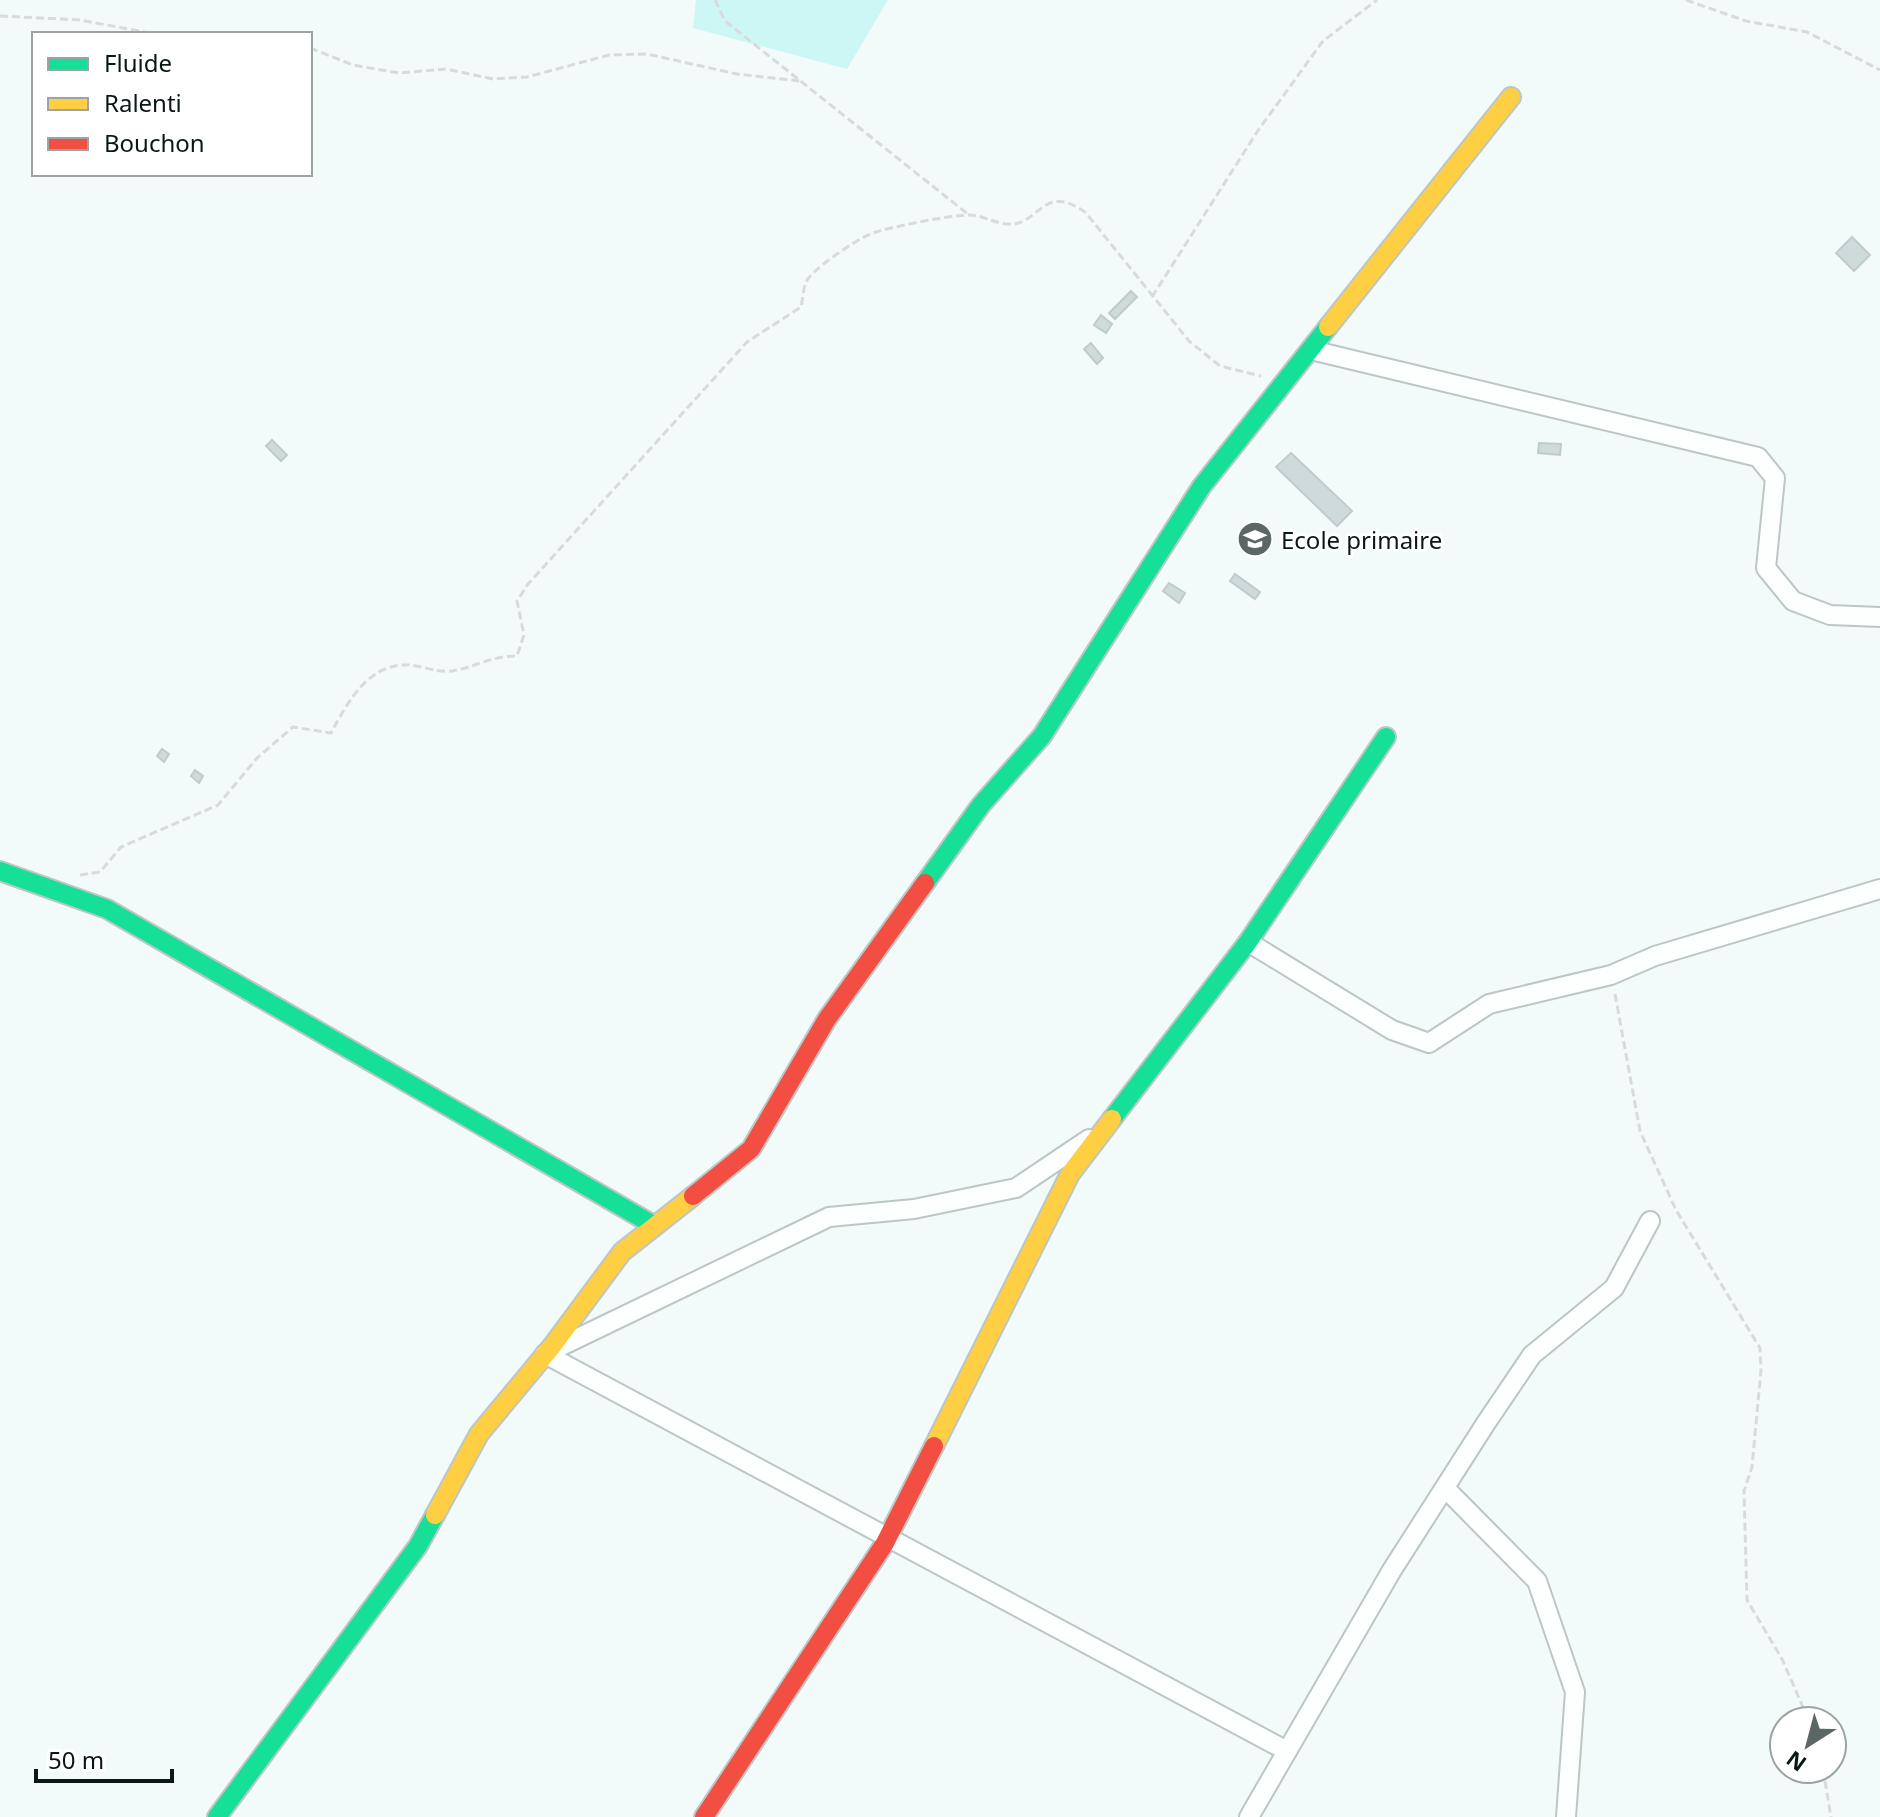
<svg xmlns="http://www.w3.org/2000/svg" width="1880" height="1817" font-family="'Noto Sans',sans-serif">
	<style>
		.green { fill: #cdf7f4 }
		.building { fill: #cfdada; stroke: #c0cbcb; stroke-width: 2 }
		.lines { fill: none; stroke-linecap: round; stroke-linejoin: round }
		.street-casing { stroke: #bcc6c6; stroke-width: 22 }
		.fast-casing { stroke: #bcc6c6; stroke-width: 22 }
		.slow-casing { stroke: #bcc6c6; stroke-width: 22 }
		.jam-casing { stroke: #bcc6c6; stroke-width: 22 }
		.path { stroke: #d8dbdb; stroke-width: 3; stroke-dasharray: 8 4; stroke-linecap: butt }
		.street { stroke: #fdfefe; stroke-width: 18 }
		.fast { stroke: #16e098; stroke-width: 18 }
		.slow { stroke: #ffcf43; stroke-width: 18 }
		.jam { stroke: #f24e42; stroke-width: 18 }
		.labels { text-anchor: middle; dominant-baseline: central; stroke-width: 6; stroke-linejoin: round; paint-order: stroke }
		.poi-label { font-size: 24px; fill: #091716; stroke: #fff; text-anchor: start }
	</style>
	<rect width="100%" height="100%" fill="#f2fafa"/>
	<path class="green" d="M696,0H888L847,69L693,28Z"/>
	<path class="building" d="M1852,237L1870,255L1854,271L1836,253Z
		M1131,291L1137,297L1115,319L1109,313Z
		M1101,315L1112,324L1106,333L1094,325Z
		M1091,343L1103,358L1097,364L1084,349Z
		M272,440L287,455L281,461L266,446Z
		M1539,443L1561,444L1560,455L1538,453Z
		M1291,453L1352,511L1337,526L1276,467Z
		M1235,574L1260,592L1255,599L1230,581Z
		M1169,583L1185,593L1179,603L1163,591Z
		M162,749L169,754L164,762L157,756Z
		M195,770L203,776L199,783L191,776Z"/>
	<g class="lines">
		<defs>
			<path id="street" d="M1311,350L1758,457L1775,478L1766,568L1793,601L1830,615L1880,617
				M1248,942L1392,1030L1429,1043L1489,1004L1611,975L1655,956L1880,889
				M551,1351L829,1217L914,1209L1016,1188L1089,1139
				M545,1354L1287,1751
				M1445,1488L1537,1581L1575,1692L1566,1817
				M1249,1817L1392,1570L1486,1423L1532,1355L1614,1288L1650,1221"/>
			<path id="fast" d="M0,871L107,909L655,1226
				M925,883L981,805L1042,736L1202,486L1328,327
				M1112,1119L1248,942L1386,737
				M217,1817L418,1546L435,1515"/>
			<path id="slow" d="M1328,327L1511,97
				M934,1446L1070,1174L1112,1119
				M435,1515L479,1434L553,1345L622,1252L693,1196"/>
			<path id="jam" d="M693,1196L751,1149L827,1019L925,883
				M704,1817L885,1543L934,1446"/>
		</defs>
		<use href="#street" class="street-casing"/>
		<use href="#fast" class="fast-casing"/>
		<use href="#slow" class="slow-casing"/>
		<use href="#jam" class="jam-casing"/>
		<path class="path" d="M715,0L725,21L969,215
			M1686,0L1746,21L1807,32L1880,70
			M0,16L80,20L155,34
			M310,48L353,65L399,73L446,69L493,79L527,77L609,55L647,54L737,74L800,81
			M1152,297L1257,132L1323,41L1377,0
			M80,875L100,872L121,847L218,805L257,758L293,727L331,733C348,702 368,663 409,665C423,666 438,673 452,671C476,667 490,656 517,656L524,635L517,601L528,584L747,342L801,307C803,299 803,289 806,282C812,269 856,240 870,234C889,227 946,216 967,215C981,214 995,224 1009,224C1039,226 1043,181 1086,213L1189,341L1220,366L1261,376
			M1615,994L1640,1131L1676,1210L1760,1348L1761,1370L1752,1467L1744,1491L1747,1600L1782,1659L1809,1721
			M1823,1769L1831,1817"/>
		<use href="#street" class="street"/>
		<use href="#fast" class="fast"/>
		<use href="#slow" class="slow"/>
		<use href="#jam" class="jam"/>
	</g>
	<defs>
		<symbol id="school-disc" viewBox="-11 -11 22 22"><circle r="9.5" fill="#5b6666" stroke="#fff"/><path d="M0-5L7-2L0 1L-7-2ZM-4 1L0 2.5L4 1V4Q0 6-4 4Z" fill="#fff"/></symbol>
	</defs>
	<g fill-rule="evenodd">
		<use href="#school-disc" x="1235" y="519" width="40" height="40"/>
	</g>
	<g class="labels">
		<g class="poi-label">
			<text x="1281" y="539">Ecole primaire</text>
		</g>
	</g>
	<rect x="32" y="32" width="280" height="144" fill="#ffffff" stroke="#9da2a2" stroke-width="2"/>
	<rect x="48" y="58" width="40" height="12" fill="#16e098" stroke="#9da2a2" stroke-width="2"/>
	<text x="104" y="72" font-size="24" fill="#091716">Fluide</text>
	<rect x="48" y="98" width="40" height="12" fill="#ffcf43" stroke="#9da2a2" stroke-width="2"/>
	<text x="104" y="112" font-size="24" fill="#091716">Ralenti</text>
	<rect x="48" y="138" width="40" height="12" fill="#f24e42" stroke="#9da2a2" stroke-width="2"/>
	<text x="104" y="152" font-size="24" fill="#091716">Bouchon</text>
	<g transform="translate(1808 1745) rotate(216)"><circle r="38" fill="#ffffff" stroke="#9da2a2" stroke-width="2"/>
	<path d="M0-6L14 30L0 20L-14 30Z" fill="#5b6666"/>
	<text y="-12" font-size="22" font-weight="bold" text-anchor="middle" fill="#091716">N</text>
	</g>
	<path d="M36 1769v12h136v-12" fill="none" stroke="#091716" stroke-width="4"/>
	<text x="48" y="1769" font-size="24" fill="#091716" stroke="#ffffff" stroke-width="6" paint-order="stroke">50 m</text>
</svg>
